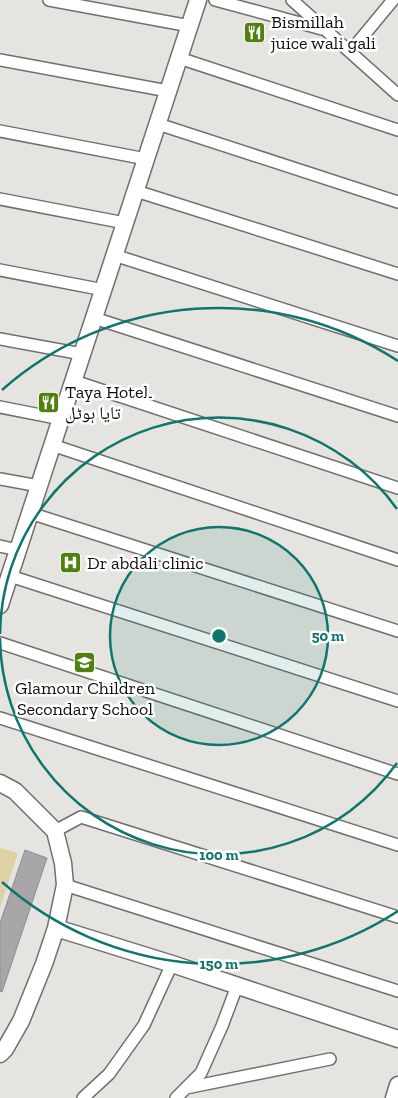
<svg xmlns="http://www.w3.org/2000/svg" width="398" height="1098" font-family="'Zilla Slab','Noto Naskh Arabic',serif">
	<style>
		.green { fill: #ded1a6 }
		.building { fill: #a8a6a8; stroke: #8f8d90 }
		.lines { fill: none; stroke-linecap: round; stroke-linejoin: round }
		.street-casing { stroke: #706f6c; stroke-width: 14 }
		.secondary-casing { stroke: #706f6c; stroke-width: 19 }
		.street { stroke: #fff; stroke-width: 11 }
		.secondary { stroke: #fff; stroke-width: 16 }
		.ring { fill: none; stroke: #0f766e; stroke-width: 2.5 }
		.labels { text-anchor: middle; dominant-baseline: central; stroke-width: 5; stroke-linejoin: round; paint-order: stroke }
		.poi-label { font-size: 18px; fill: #0f0e0d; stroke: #fff; text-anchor: start }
		.centre { fill: #0f766e; stroke: #fff; stroke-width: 2.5 }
		.ring-label { font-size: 15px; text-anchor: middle; font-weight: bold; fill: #0f766e; stroke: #fff; stroke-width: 5; stroke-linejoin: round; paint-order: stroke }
	</style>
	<rect width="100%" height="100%" fill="#e5e4e0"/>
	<path class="green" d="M0,848L18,853L0,908Z"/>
	<path class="building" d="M25,850L47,858L2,992L0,991V923Z"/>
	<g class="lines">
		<defs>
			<path id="street" d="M49,0L190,26
				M215,0L322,29
				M292,0L398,95
				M350,52L393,0
				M179,58L398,130
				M0,60L168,91
				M158,124L398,202
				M0,131L146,159
				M136,191L398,274
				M0,199L125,223
				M114,255L398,346
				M0,270L104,290
				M94,318L398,416
				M0,339L82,354
				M74,381L398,488
				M0,407L61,419
				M52,445L398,560
				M0,479L39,486
				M30,513L398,631
				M0,546L18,550
				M10,576L398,701
				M0,643L398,774
				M0,718L398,845
				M55,831L81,817L398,917
				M65,885L398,991
				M186,1088L330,1059
				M83,1098L109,1074L144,1025L172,964
				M176,1098L201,1073L222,1026L237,986"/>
			<path id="secondary" d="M0,605L198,0
				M0,783L15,791L55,831L63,863L65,885L56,928L44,964L21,1021L5,1049L0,1054
				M56,928L172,964L398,1039
				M394,1098L398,1085"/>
		</defs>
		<use href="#street" class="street-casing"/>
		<use href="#secondary" class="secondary-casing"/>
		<use href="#street" class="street"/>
		<use href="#secondary" class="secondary"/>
	</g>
	<circle cx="219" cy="636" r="109" fill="#0f766e" fill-opacity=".12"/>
	<g class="ring">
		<circle cx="219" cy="636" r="109"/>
		<path d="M397 763A219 219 0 0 1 0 638M0 634A219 219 0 0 1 397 509"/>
		<path d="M398 911A328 328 0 0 1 2 882M2 390A328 328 0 0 1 398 361"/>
	</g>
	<defs>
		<symbol id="restaurant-square" viewBox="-11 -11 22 22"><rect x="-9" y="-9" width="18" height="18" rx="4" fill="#50800e" stroke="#fff"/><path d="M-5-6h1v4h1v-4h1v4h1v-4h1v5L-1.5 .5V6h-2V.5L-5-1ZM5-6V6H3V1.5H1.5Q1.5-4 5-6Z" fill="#fff"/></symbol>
		<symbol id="hospital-square" viewBox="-11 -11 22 22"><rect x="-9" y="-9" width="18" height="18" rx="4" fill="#50800e" stroke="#fff"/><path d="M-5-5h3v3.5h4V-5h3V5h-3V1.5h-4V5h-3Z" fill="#fff"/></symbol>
		<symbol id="school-square" viewBox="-11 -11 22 22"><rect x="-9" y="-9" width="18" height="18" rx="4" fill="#50800e" stroke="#fff"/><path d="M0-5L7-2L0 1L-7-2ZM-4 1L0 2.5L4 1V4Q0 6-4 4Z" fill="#fff"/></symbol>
	</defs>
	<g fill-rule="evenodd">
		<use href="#restaurant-square" x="242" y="20" width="25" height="25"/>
		<use href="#restaurant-square" x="36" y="390" width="25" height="25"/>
		<use href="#hospital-square" x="58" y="550" width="25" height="25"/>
		<use href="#school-square" x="72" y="650" width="25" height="25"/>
	</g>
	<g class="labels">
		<g class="poi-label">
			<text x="271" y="22">Bismillah<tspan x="271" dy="21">juice wali gali</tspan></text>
			<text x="65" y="392">Taya Hotel۔<tspan x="65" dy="21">تایا ہوٹل</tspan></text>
			<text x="87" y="563">Dr abdali clinic</text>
			<text x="85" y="688" text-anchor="middle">Glamour Children<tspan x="85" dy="21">Secondary School</tspan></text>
		</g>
	</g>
	<circle cx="219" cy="636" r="8" class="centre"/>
	<g class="ring-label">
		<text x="328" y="641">50 m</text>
		<text x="219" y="860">100 m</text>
		<text x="219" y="969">150 m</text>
	</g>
</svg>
